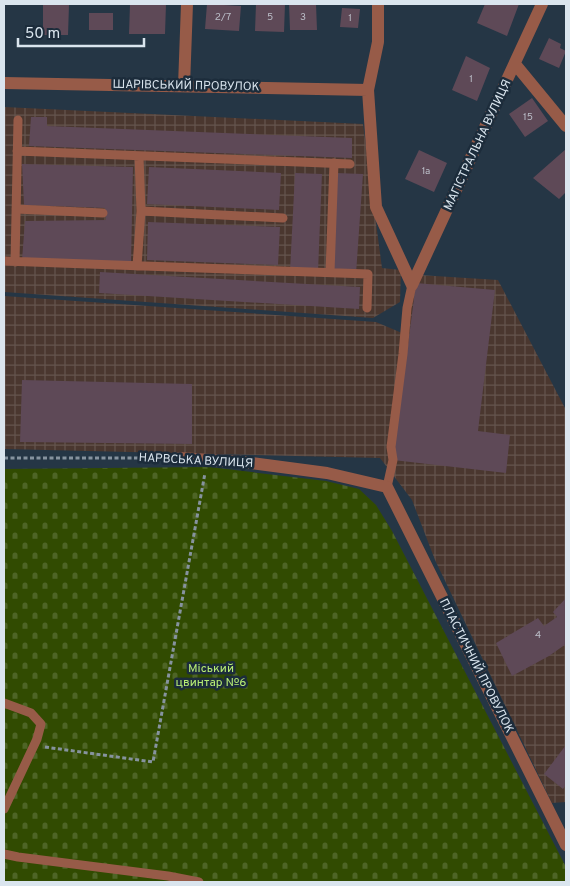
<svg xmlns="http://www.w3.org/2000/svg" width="570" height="886" font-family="Overpass,sans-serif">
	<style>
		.industrial { fill: url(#industrial-grid) }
		.cemetery { fill: url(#cemetery-stones) }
		.building { fill: #5e4957 }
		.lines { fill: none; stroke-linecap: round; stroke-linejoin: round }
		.path { stroke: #86939f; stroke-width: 3; stroke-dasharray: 4 2.5; stroke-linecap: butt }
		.service { stroke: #975b48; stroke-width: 9 }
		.minor { stroke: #975b48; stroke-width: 12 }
		.labels { text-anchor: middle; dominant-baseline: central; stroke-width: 5; stroke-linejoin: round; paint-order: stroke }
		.number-label { font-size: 10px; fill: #bbbec8 }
		.street-label { font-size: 12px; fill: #dae5ee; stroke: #1c2c3b }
		.park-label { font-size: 12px; fill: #b7ec74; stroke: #1c2c3b }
	</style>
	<defs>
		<pattern id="industrial-grid" width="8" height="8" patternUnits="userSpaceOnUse" patternTransform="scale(1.25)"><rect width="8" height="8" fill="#4a372f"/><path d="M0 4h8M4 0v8" fill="none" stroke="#64544d"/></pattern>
		<pattern id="cemetery-stones" width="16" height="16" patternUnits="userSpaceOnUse" patternTransform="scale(1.25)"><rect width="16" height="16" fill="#314b01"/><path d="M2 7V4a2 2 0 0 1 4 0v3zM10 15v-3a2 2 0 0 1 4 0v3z" fill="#4e6526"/></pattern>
	</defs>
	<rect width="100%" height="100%" fill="#253645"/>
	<path class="industrial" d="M4,107L363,124L382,268L401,270L400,302L373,318L4,292Z
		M419,275L498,280L566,410V802L552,803L435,560L412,500L380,458L4,449V296L376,322L402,333Z"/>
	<path class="cemetery" d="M209,467L326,481L359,489L376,505L392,531L566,867V882H4V469Z"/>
	<path class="building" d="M130,4H166L165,34H129Z
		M207,4L241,6L239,31L205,29Z
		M256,4H285L284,32L255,31Z
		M289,4H316L317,30H290Z
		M485,4H519L507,36L477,23Z
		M43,5H69L68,35H43Z
		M342,8L360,9L358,28L340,27Z
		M89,13H113V30H89Z
		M549,38L561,44L560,48L566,51L559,68L539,59Z
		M466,56L490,68L477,101L452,90Z
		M532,98L548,121L525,137L509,114Z
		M31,117H47V126L352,138V158L29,146Z
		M566,149V192L559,199L533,178Z
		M419,150L447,163L434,192L405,179Z
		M22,164L133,167L131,264L22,260L25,221L106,220L105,208L24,205Z
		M149,167L281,173L279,210L147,204Z
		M295,173L322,174L318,272L290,271Z
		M336,173L363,174L356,274L330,272Z
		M148,222L280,227L278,265L147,260Z
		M100,272L360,287L359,309L99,293Z
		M416,283L495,290L478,431L510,435L506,473L393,460Z
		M22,380L192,384V444L20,442Z
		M566,598V644L549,656L512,676L496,643L538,618L544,626L557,617L553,612Z
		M566,745V785L563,789L544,774Z"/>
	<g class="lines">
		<path class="path" d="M4,458H166
			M45,747L153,762L205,473"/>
		<path class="service" d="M17,151L350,164
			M16,209L103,213
			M141,211L283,218
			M4,261L368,274L367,308
			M15,262L18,120
			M137,266L141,211L139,156
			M330,272L334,163
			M387,487L393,460L391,447L403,354L407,308L412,285
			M4,703L31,713L41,724L37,739L4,809
			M4,854L18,857L168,876L199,882"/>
		<path class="minor" d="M378,4V42L368,90L376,207L412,285
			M515,64L566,126
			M4,83L368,90
			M184,86L187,4
			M412,285L542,4
			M179,458L244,462L327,473L387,487L566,845"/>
	</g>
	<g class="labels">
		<g class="number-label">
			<text x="223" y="17">2/7</text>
			<text x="270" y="17">5</text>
			<text x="303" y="17">3</text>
			<text x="350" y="18">1</text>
			<text x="471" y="79">1</text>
			<text x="528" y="117">15</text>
			<text x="426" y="171">1а</text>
			<text x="538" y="635">4</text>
		</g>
		<g class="street-label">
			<text transform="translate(186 86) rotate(1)">ШАРІВСЬКИЙ ПРОВУЛОК</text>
			<text transform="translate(478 145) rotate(-65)">МАГІСТРАЛЬНА ВУЛИЦЯ</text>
			<text transform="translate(196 461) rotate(3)">НАРВСЬКА ВУЛИЦЯ</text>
			<text transform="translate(476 666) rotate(63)">ПЛАСТИЧНИЙ ПРОВУЛОК</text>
		</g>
		<g class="park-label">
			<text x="211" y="669">Міський<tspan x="211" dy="14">цвинтар №6</tspan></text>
		</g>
	</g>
	<rect width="570" height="886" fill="none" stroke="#dae5ee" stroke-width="10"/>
	<path d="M18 38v8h126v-8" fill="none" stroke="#dae5ee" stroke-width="2.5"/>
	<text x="25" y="38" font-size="15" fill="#dae5ee" stroke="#1c2c3b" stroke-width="4" paint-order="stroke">50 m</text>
</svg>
